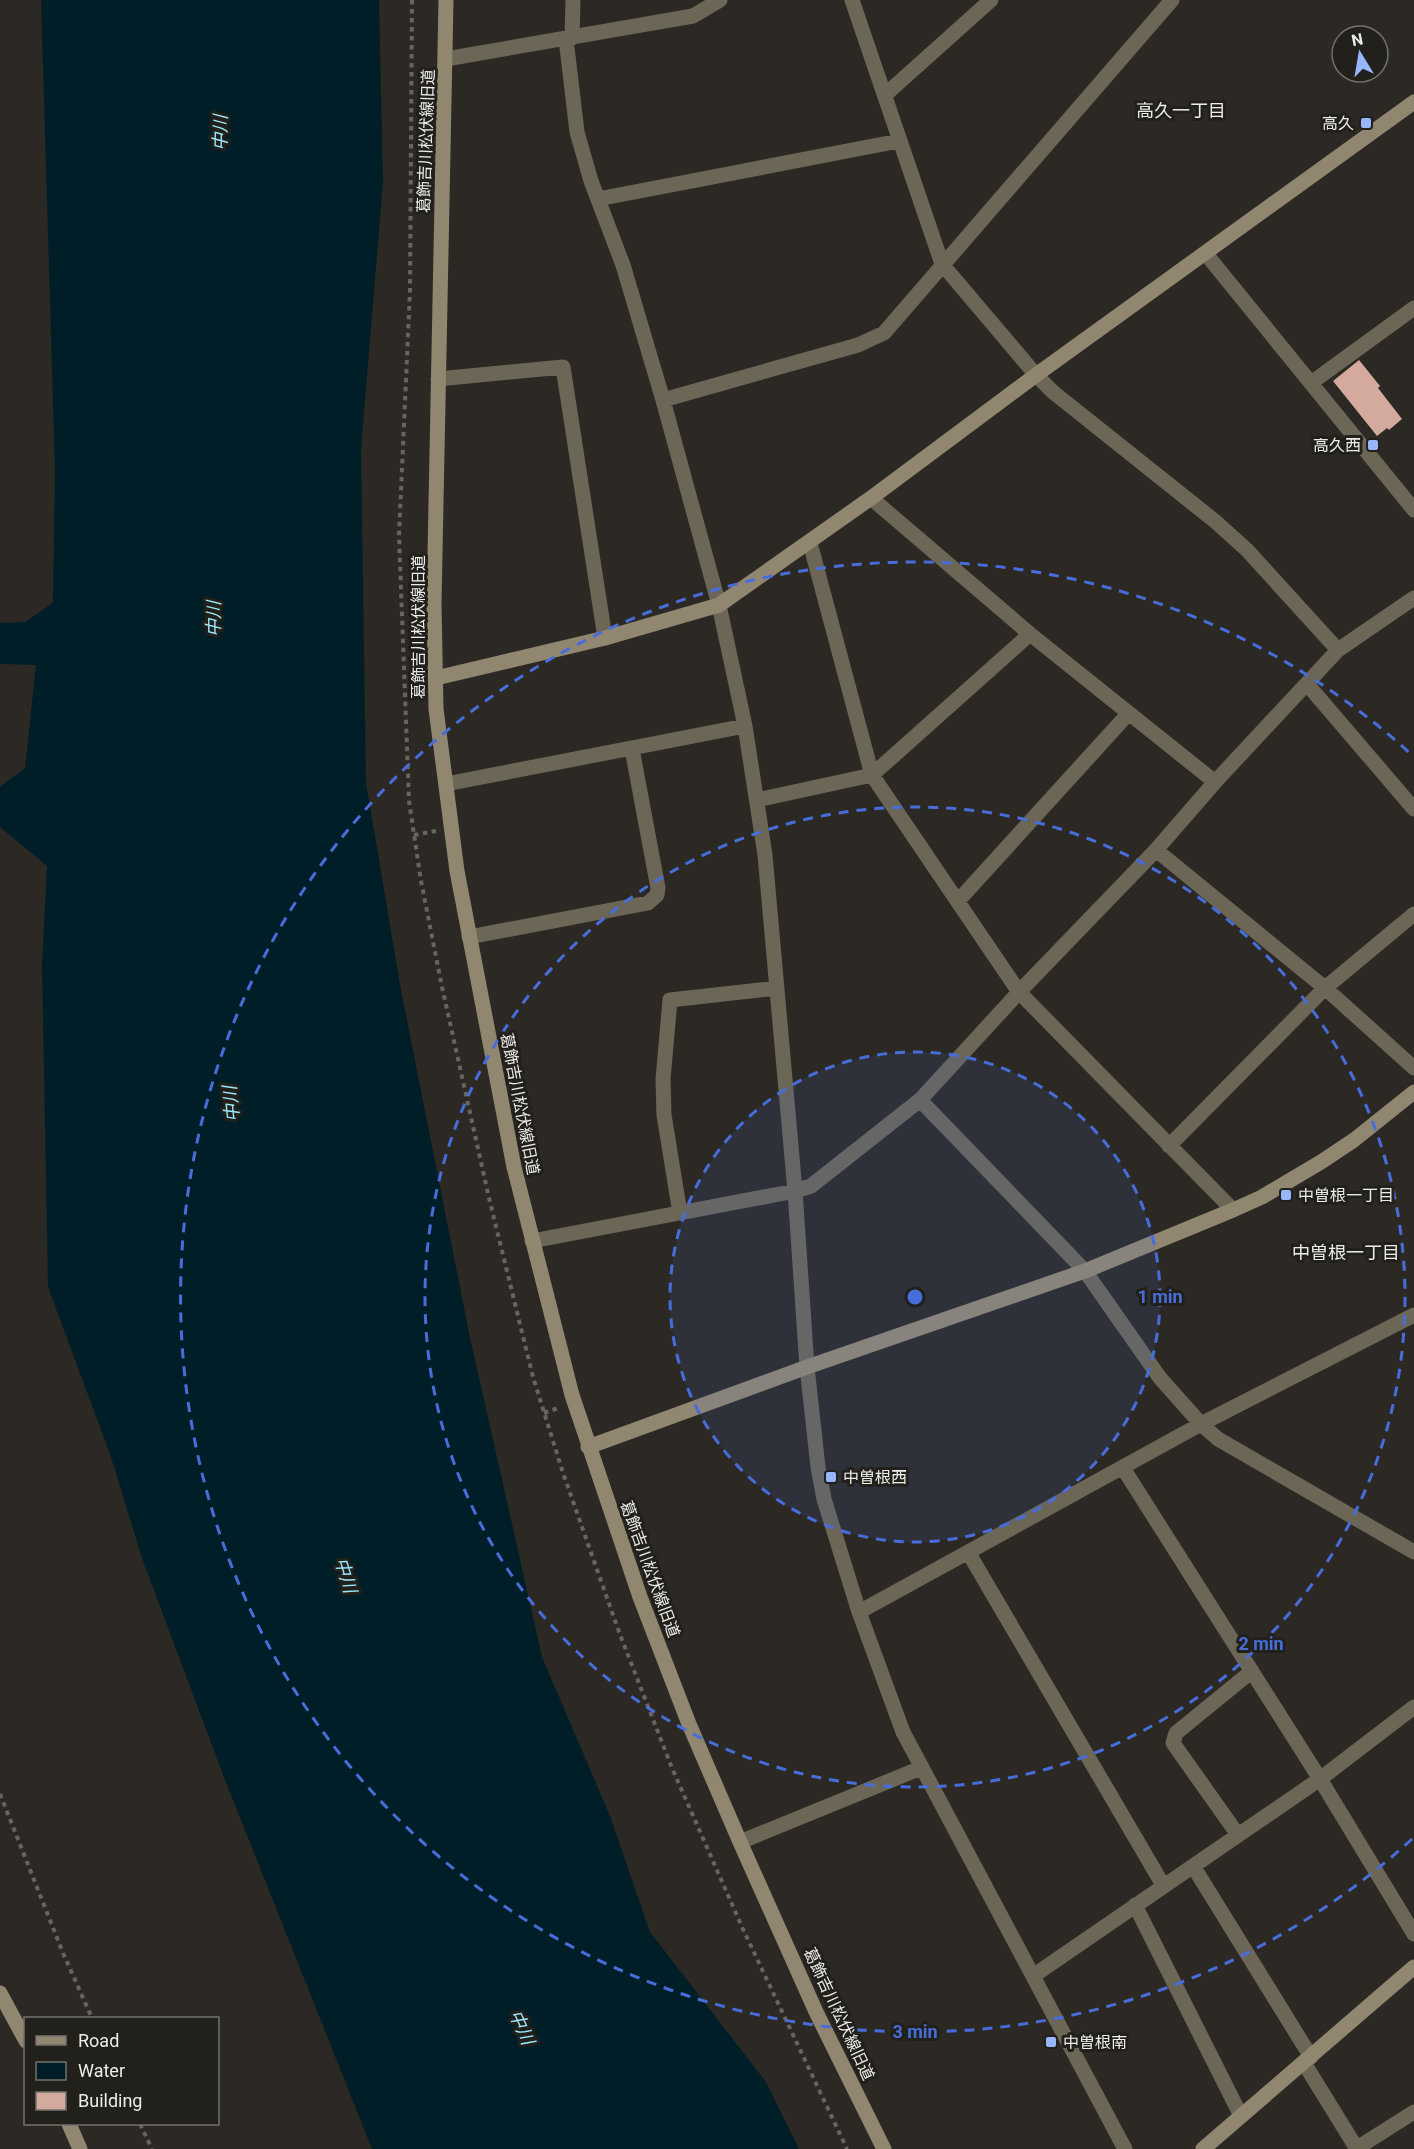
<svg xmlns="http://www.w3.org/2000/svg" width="1414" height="2149" font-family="Roboto,'Noto Sans JP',sans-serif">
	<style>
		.water { fill: #001e27 }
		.building { fill: #d4a99e }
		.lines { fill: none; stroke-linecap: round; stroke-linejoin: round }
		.path { stroke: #686561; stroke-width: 4; stroke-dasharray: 4.5 4.5; stroke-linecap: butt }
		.street { stroke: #6c6657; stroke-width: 15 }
		.secondary { stroke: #918770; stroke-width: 15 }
		.ring { fill: none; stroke: #476ddb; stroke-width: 3; stroke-dasharray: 10 8 }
		.poi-dot { fill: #98b6fd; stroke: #22201a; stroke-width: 2 }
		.labels { text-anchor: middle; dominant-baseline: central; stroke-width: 6; stroke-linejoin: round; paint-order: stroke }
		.poi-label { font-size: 16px; fill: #edebe8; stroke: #22201a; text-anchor: start }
		.street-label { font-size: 16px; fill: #edebe8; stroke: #22201a }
		.neighbourhood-label { font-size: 18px; fill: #edebe8; stroke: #22201a }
		.water-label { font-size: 18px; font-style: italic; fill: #9ae8ff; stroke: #22201a }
		.centre { fill: #476ddb; stroke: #22201a; stroke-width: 3 }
		.ring-label { font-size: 18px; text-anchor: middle; font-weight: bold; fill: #476ddb; stroke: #22201a; stroke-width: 6; stroke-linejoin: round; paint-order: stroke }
	</style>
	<rect width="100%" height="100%" fill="#2c2924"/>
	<path class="water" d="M41,0H379L383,182L361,450L366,783L401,990L469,1333L542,1657L610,1816L650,1932L766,2082L799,2149H372L225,1780L142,1558L110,1454L48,1287L42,965L47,866L0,827V787L25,768L36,665L0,664V623L25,622L53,603L55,470Z"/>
	<path class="building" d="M1359,360L1380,386L1378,388L1402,419L1389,430L1387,428L1377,436L1333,381Z"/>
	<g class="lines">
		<path class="path" d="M412,0L410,291L399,535L409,801L421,881L442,987L489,1198L533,1377L563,1473L619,1632L672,1768L742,1927L847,2149
			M414,835L436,831
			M544,1413L561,1407
			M0,1794L63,1953L92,2018
			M140,2124L152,2149"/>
		<path class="street" d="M852,0L942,264L1036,375L1053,392L1216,522L1247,550L1338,650
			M572,38L573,0
			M566,39L577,132L591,181L623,265L663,400L719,605L745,726L765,855L795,1191L807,1367L818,1467L824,1499L859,1612L903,1732L1125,2149
			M446,59L693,16L720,0
			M885,95L991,0
			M598,199L899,141
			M1206,254L1414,510
			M438,379L563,367L605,638
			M1311,383L1414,308
			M663,400L858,345L884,333L1172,0
			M871,498L1030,634L1215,782
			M810,543L872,775L1019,992L1233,1210
			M1307,684L1414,809
			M446,784L745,726
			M757,800L872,775L1030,634
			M1156,850L1325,988L1414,1068
			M958,901L1128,714
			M469,937L648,903L657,895L658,888L632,749
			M920,1100L1085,1271L1160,1378L1201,1424L1218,1439L1414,1552
			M1169,1146L1325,988L1414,914
			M680,1213L664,1115L663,1079L670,1000L777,988
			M532,1241L795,1191L811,1186L920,1100L1019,992L1156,850L1215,782L1338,650L1414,598
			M1123,1468L1320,1779L1414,1934
			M968,1552L1163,1885
			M859,1612L1201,1424L1414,1315
			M1238,1835L1173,1743L1176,1733L1252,1671
			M740,1842L921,1768
			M1193,1866L1311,2057
			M1135,1905L1241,2116
			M1033,1976L1320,1779L1414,1707
			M1304,2063L1357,2149
			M1357,2148L1414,2112"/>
		<path class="secondary" d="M446,0L434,604L436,709L457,871L514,1167L572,1395L640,1597L689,1724L740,1842L817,2014L884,2149
			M436,678L605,638L719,605L871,498L1036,375L1414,102
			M588,1447L807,1367L1085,1271L1233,1210L1262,1197L1321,1162L1354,1140L1414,1092
			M0,1993L26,2041
			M69,2124L80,2149
			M1203,2149L1414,1967"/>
	</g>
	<circle cx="915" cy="1297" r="245" fill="#476ddb" fill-opacity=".12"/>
	<g class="ring">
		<circle cx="915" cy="1297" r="245"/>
		<circle cx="915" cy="1297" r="490"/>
		<path d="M1412 1839A735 735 0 1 1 1412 755"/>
	</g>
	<g class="poi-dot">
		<rect x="1360" y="117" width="12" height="12" rx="3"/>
		<rect x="1367" y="439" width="12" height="12" rx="3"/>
		<rect x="1280" y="1189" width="12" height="12" rx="3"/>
		<rect x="825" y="1471" width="12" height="12" rx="3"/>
		<rect x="1045" y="2036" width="12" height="12" rx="3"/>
	</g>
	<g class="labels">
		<g class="poi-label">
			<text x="1354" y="123" text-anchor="end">高久</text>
			<text x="1361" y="445" text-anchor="end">高久西</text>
			<text x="1298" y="1195">中曽根一丁目</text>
			<text x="843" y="1477">中曽根西</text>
			<text x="1063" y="2042">中曽根南</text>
		</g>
		<g class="street-label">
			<text transform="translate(426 141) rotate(-88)">葛飾吉川松伏線旧道</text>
			<text transform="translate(418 627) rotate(-90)">葛飾吉川松伏線旧道</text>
			<text transform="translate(520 1104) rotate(79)">葛飾吉川松伏線旧道</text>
			<text transform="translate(650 1569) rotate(70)">葛飾吉川松伏線旧道</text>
			<text transform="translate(839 2014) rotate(65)">葛飾吉川松伏線旧道</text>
		</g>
		<g class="neighbourhood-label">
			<text x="1181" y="110">高久一丁目</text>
			<text x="1346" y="1252">中曽根一丁目</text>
		</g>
		<g class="water-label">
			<text transform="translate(220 133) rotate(-89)">中川</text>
			<text transform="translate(213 619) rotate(-90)">中川</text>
			<text transform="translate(231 1104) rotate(-96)">中川</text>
			<text transform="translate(346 1575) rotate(73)">中川</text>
			<text transform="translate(522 2027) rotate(66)">中川</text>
		</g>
	</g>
	<circle cx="915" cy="1297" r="9" class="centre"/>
	<g class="ring-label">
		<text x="1160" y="1303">1 min</text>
		<text x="1261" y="1650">2 min</text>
		<text x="915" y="2038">3 min</text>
	</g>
	<rect x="24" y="2017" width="195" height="108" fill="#22201a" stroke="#73716c" stroke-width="1.5"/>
	<rect x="36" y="2036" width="30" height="9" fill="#918770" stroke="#73716c" stroke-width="1.5"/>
	<text x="78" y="2047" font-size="18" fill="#edebe8">Road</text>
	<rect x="36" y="2062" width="30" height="18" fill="#001e27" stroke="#73716c" stroke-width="1.5"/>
	<text x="78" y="2077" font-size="18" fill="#edebe8">Water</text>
	<rect x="36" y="2092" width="30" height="18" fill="#d4a99e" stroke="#73716c" stroke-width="1.5"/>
	<text x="78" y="2107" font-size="18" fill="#edebe8">Building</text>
	<g transform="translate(1360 54) rotate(349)"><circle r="28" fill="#22201a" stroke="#73716c" stroke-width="1.5"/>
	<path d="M0-4.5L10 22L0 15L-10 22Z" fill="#98b6fd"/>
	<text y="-9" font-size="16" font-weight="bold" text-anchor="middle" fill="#edebe8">N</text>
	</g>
</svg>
